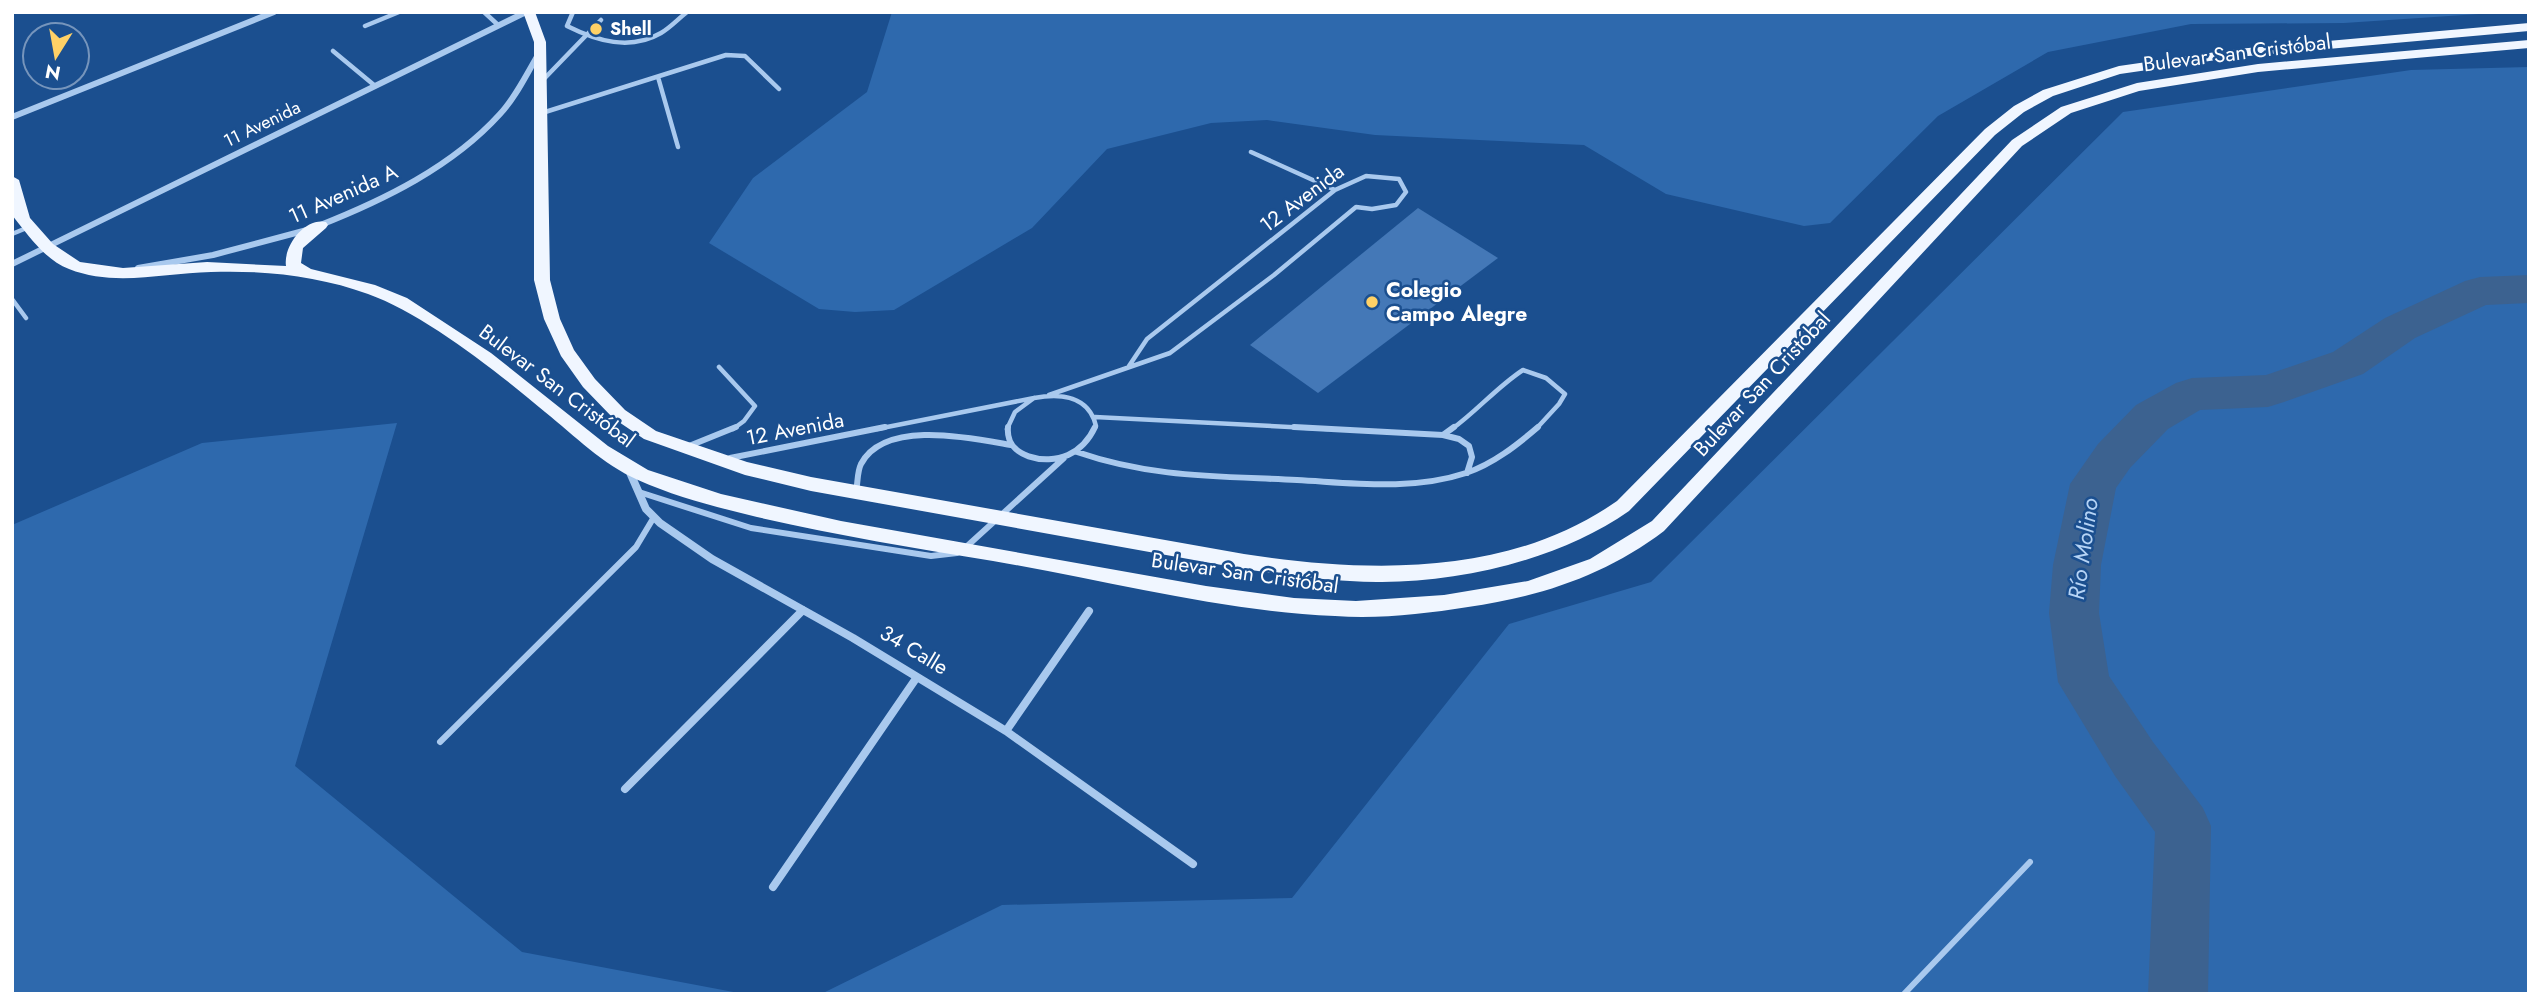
<svg xmlns="http://www.w3.org/2000/svg" width="2541" height="1006" font-family="Jost,sans-serif">
	<style>
		.green { fill: #2e69ad }
		.lines { fill: none; stroke-linecap: round; stroke-linejoin: round }
		.river { fill: #3c6290; fill-rule: evenodd }
		.building { fill: #4478b7 }
		.lane-far1 { stroke: #a9c9ee; stroke-width: 4.5 }
		.lane { stroke: #a9c9ee; stroke-width: 6 }
		.street-far1 { stroke: #a9c9ee; stroke-width: 6 }
		.street { stroke: #a9c9ee; stroke-width: 8 }
		.primary { fill: #f0f6ff; fill-rule: evenodd }
		.poi-dot { fill: #ffd166; stroke: #1b4f8f; stroke-width: 2.5 }
		.labels { text-anchor: middle; dominant-baseline: central; stroke-width: 5; stroke-linejoin: round; paint-order: stroke }
		.far-poi-label { font-size: 18px; font-weight: bold; fill: #fff; stroke: #1b4f8f; text-anchor: start }
		.far-street-label { font-size: 18px; fill: #fff; stroke: #1b4f8f }
		.street-label { font-size: 21px; fill: #fff; stroke: #1b4f8f }
		.poi-label { font-size: 21px; font-weight: bold; fill: #fff; stroke: #1b4f8f; text-anchor: start }
		.water-label { font-size: 23px; font-style: italic; fill: #b5d3f5; stroke: #1b4f8f }
	</style>
	<rect width="100%" height="100%" fill="#1b4f8f"/>
	<path class="green" d="M892,12H2509L2344,23L2191,24L2048,52L1938,116L1830,223L1804,226L1666,194L1584,145L1375,135L1267,120L1211,123L1107,149L1032,228L894,310L855,312L819,309L709,243L753,178L867,92Z
		M2529,67V994H821L1002,905L1292,898L1509,624L1651,582L2123,112L2411,70Z
		M397,423L295,766L522,952L744,994H12V525L202,443Z"/>
	<g class="lines">
		<path class="river" d="M2529,275V303L2486,305L2415,338L2363,374L2284,402L2268,407L2200,410L2168,429L2130,468L2116,488L2101,565L2099,613L2109,676L2153,742L2203,808L2211,826L2208,994H2148L2155,832L2115,776L2058,682L2049,613L2053,565L2070,484L2098,444L2136,405L2176,383L2192,378L2266,375L2333,352L2385,318L2465,281L2480,277Z"/>
	</g>
	<path class="building" d="M1418,208L1498,258L1318,393L1250,345Z"/>
	<g class="lines">
		<path class="lane-far1" d="M484,12L497,24
			M573,12L567,26C597,41 630,51 661,33C671,27 678,19 687,12
			M365,26L399,12
			M333,51L374,85
			M658,77L678,147
			M541,82L601,20
			M542,113L726,55L745,56L779,89
			M1251,152L1335,190
			M12,234L29,227
			M12,299L26,318
			M719,367L755,406L744,421L733,429
			M1049,395L1170,353L1274,275L1356,207L1372,209L1396,205L1406,192L1399,179L1366,176L1335,190L1147,339L1129,366
			M1034,398C1061,393 1089,396 1096,426L1094,429
			M1095,417L1328,429
			M877,429L1034,398
			M1007,429L1015,412L1034,398
			M1452,429C1477,411 1497,387 1523,370L1546,378L1565,394L1559,404L1536,429"/>
		<path class="lane" d="M1008,427C1005,458 1046,465 1068,455C1081,449 1089,440 1095,427
			M1294,427L1443,435L1454,427
			M1443,435L1459,439L1469,446L1472,457L1467,473
			M689,446L736,427
			M1077,452C1152,478 1219,476 1297,480C1353,483 1412,491 1466,473C1493,464 1517,445 1538,427
			M730,458L885,427
			M856,491C858,483 857,472 861,464C885,419 971,438 1011,445
			M639,492L751,528L931,556L957,553
			M965,548L1064,458
			M440,742L636,547L654,517
			M1904,994L2030,862"/>
		<path class="street-far1" d="M12,117L274,12
			M318,226C384,200 452,167 500,114C516,97 526,75 538,55
			M12,264L526,12
			M138,268L213,255L307,230"/>
		<path class="street" d="M628,468L646,509L660,523L712,559L853,638L1006,731L1193,864
			M1006,731L1089,611
			M625,789L803,610
			M773,887L917,677"/>
		<path class="primary" d="M523,12H535L546,42L550,280L560,319L574,350L595,379L625,410L656,431L747,462L811,477L1244,554C1369,573 1509,577 1617,501L1985,129L2014,106L2043,90L2119,66L2237,49L2529,23V31L2237,57L2120,74L2053,96L2024,112L1995,135L1629,511C1561,559 1460,583 1377,582C1332,582 1288,575 1244,569L811,491L745,475L644,439L613,418L583,387L561,356L544,319L534,280V42Z
			M2529,40V48L2258,72L2139,91L2071,113L2022,146L1664,531C1606,575 1540,597 1468,607C1424,614 1379,619 1335,616C1219,611 1106,580 993,561C914,548 835,535 757,517C716,507 676,497 638,480C602,464 575,436 545,412C499,373 424,314 368,294C319,276 263,270 211,272C164,273 114,287 69,269C45,260 28,235 12,215V176L19,180L30,218L53,244L80,262L123,268L207,262L286,266C283,246 305,217 326,222L328,225L326,228L303,248L301,263L311,269L375,285L407,298L491,353L608,446L648,470L721,494L841,521L1206,586L1294,598L1356,601L1444,595L1528,581L1590,559L1652,521L2012,140L2061,107L2137,83L2258,64Z"/>
	</g>
	<g class="poi-dot">
		<circle cx="596" cy="29" r="7"/>
		<circle cx="1372" cy="302" r="7"/>
	</g>
	<g class="labels">
		<g class="far-poi-label">
			<text x="610" y="29">Shell</text>
		</g>
		<g class="far-street-label">
			<text transform="translate(262 124) rotate(-26)">11 Avenida</text>
		</g>
		<g class="street-label">
			<text transform="translate(2237 53) rotate(-7)">Bulevar San Cristóbal</text>
			<text transform="translate(343 194) rotate(-24)">11 Avenida A</text>
			<text transform="translate(1302 198) rotate(-37)">12 Avenida</text>
			<text transform="translate(1762 384) rotate(-47)">Bulevar San Cristóbal</text>
			<text transform="translate(557 386) rotate(37)">Bulevar San Cristóbal</text>
			<text transform="translate(795 429) rotate(-11)">12 Avenida</text>
			<text transform="translate(1245 573) rotate(8)">Bulevar San Cristóbal</text>
			<text transform="translate(914 650) rotate(31)">34 Calle</text>
		</g>
		<g class="poi-label">
			<text x="1386" y="290">Colegio<tspan x="1386" dy="24">Campo Alegre</tspan></text>
		</g>
		<g class="water-label">
			<text transform="translate(2083 549) rotate(-82)">Río Molino</text>
		</g>
	</g>
	<rect width="2541" height="1006" fill="none" stroke="#ffffff" stroke-width="28"/>
	<g transform="translate(56 56) rotate(191)"><circle r="33" fill="#1b4f8f" stroke="#7695bc" stroke-width="2"/>
	<path d="M0-5L12 26L0 18L-12 26Z" fill="#ffd166"/>
	<text y="-10" font-size="19" font-weight="bold" text-anchor="middle" fill="#ffffff">N</text>
	</g>
</svg>
